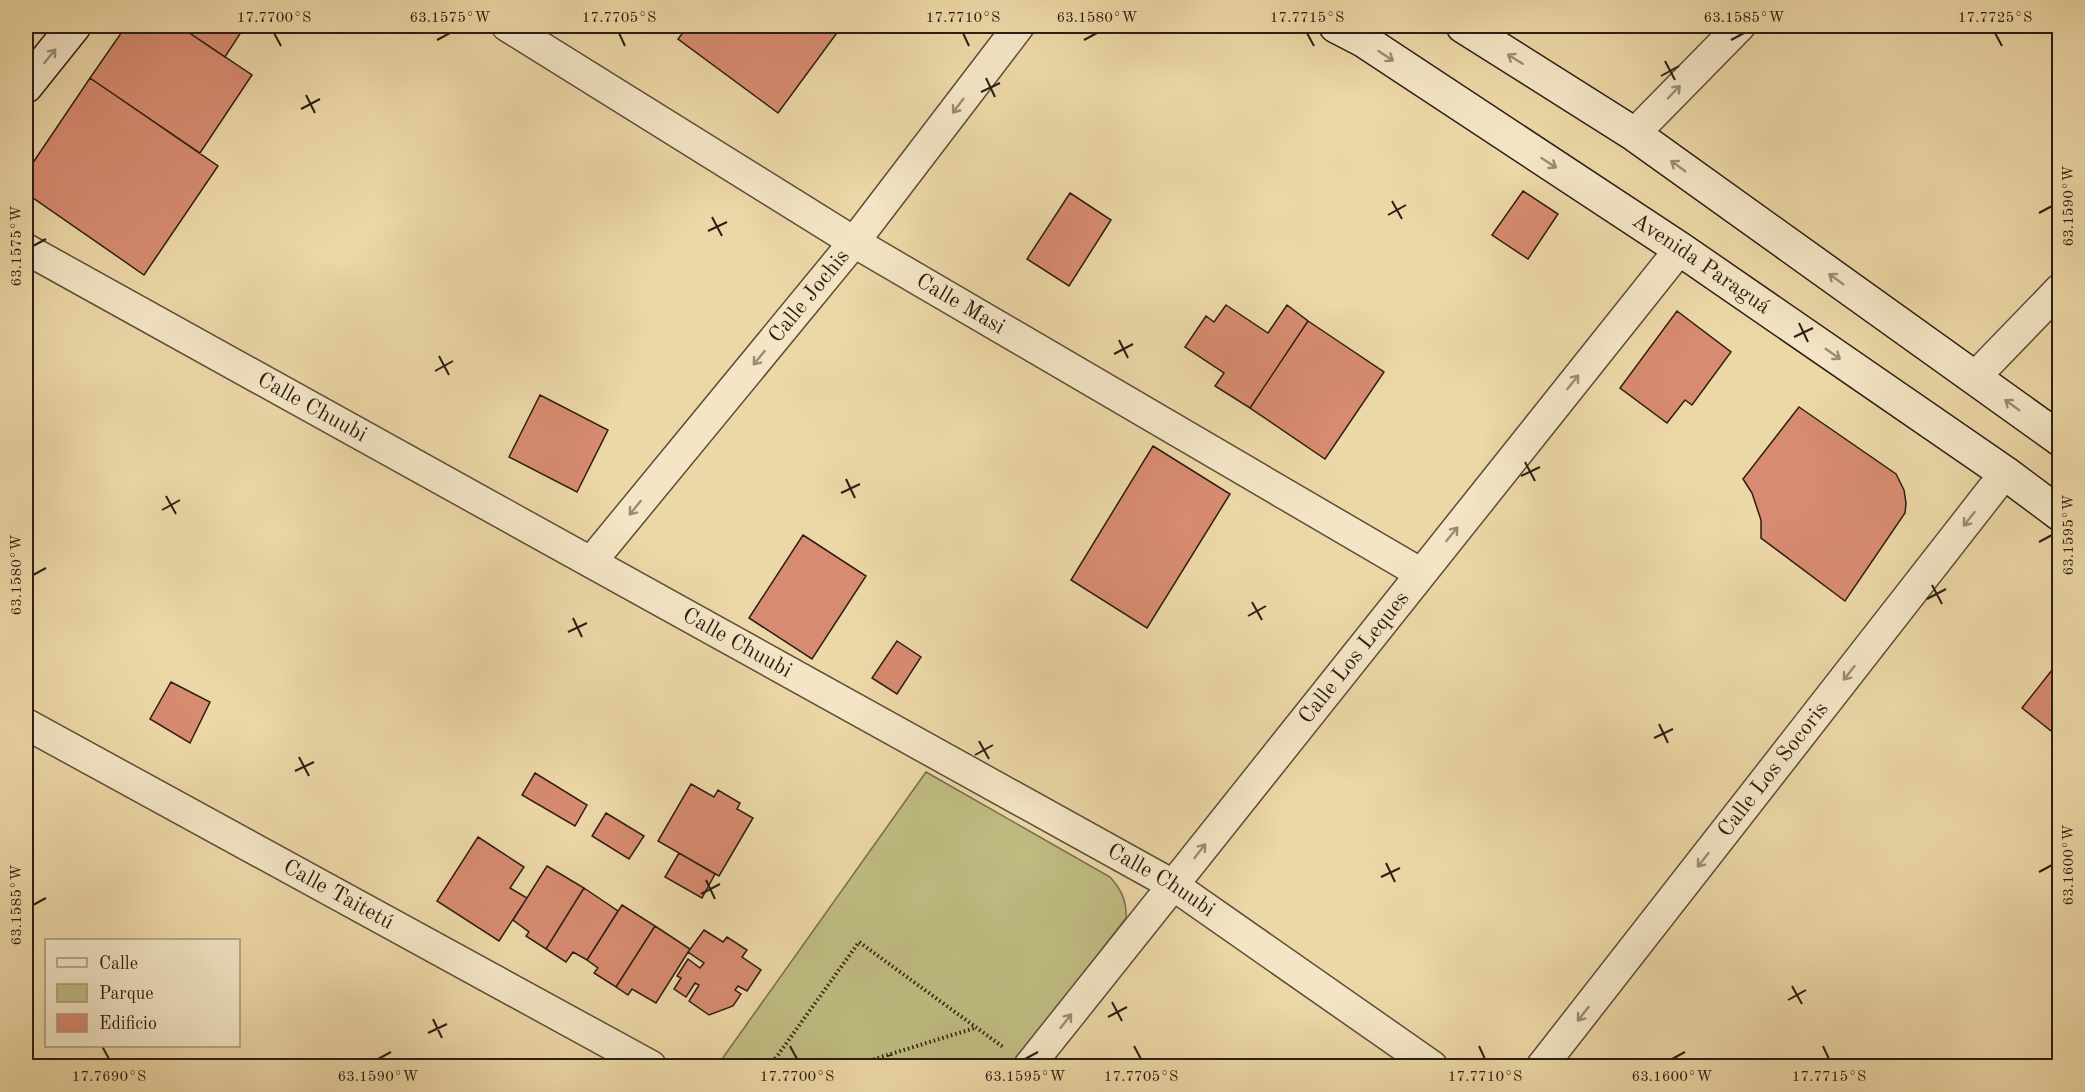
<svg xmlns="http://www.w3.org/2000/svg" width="2085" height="1092" font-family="'Old Standard TT',serif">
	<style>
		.green { fill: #bfbc82; stroke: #766c4b; stroke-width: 1.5 }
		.building { fill: #d78b70; stroke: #2d1d14; stroke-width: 1.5 }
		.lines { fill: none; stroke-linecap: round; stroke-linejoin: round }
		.minor-casing { stroke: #5d4c38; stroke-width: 33 }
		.secondary-casing { stroke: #2d1d14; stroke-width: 36 }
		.path { stroke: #2d1d14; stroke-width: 4; stroke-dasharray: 1.5 3; stroke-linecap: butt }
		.minor { stroke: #f3e5c5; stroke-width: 30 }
		.secondary { stroke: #f3e5c5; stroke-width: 33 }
		.oneway { stroke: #9a8b75 }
		.ticks { fill: none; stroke: #2d1d14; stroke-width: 2 }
		.labels { text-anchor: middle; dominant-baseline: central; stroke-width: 4.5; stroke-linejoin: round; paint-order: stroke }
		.street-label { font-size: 22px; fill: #2d1d14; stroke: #f3e5c5 }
		.neatline { fill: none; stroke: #2d1d14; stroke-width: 2 }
		.ticks-label { font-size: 15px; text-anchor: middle; fill: #2d1d14 }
	</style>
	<rect width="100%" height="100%" fill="#ecd7a6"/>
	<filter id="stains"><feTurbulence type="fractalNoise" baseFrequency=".00333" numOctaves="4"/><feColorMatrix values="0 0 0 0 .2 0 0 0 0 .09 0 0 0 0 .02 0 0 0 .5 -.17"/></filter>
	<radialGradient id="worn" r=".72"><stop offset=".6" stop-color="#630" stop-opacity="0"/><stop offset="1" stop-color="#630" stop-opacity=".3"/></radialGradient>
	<path class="green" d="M926,772L1110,877C1121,889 1127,901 1126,918L1012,1066H717Z"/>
	<path class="building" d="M126,26H179L252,75L200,153L90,78Z
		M179,26H245L225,57Z
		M688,26H842L778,113L678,39Z
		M90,78L218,166L144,275L26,193V173Z
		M1523,191L1558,214L1528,259L1492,235Z
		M1070,193L1111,220L1069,286L1027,259Z
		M1226,305L1268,333L1287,305L1308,321L1250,408L1215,386L1224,373L1185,347L1206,316L1214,322Z
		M1677,311L1731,352L1692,405L1685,400L1667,423L1620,388Z
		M1308,321L1384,372L1325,459L1250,408Z
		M540,395L608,430L577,492L509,457Z
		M1799,407L1896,474L1904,490L1906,503L1905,513L1845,601L1761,538V520L1752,493L1743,479Z
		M1153,446L1230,494L1147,628L1071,580Z
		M803,535L866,576L812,659L749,618Z
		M897,641L921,657L897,694L872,678Z
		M2060,660V738L2022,708Z
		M171,682L210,702L190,743L150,719Z
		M535,773L587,805L575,826L522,795Z
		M691,784L714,797L718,790L740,803L737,809L753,818L719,876L658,841Z
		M606,813L644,836L629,859L592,836Z
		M478,837L524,867L510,888L527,898L499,941L437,901Z
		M679,853L715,874L702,898L665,877Z
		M547,866L584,888L546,949L526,936L529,932L513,920Z
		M584,888L618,911L587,960L573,952L566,962L546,949Z
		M622,905L655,926L616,987L594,973L598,968L587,960Z
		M655,926L690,949L656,1003L632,989L628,995L616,987Z
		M704,930L723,942L727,937L747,950L742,957L761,970L747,991L738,986L735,990L741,994L733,1006L709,1015L689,1001L699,985L695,983L686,997L674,989L681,978L677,976L688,959L700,968L704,963L688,952Z"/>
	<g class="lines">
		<defs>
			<g id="minor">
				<path id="s1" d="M507,26L854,242L1420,573"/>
				<path d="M1634,134L1740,26"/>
				<path id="s2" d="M26,249L1173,885L1432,1066"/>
				<path d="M1974,378L2060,289"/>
				<path id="s3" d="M591,562L854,242L1019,26"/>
				<path id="s4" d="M26,724L651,1066"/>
				<path id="s5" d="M1029,1066L1680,249"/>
				<path id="s6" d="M1542,1066L2005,473"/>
			</g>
			<g id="secondary">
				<path id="s7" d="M1336,26L1363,40L1680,249L2005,473L2060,514"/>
				<path d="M1463,26L1634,134L2060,439"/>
				<path d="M26,86L74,26"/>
			</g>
		</defs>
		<use href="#minor" class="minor-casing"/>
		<use href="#secondary" class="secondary-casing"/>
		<path class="path" d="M889,1055L893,1066
			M770,1066L859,942L1003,1047
			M852,1066L975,1028"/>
		<use href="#minor" class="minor"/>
		<use href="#secondary" class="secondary"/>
	</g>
	<defs><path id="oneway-shaft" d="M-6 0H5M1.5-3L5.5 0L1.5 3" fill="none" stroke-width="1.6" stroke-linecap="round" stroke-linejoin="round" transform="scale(1.5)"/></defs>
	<g class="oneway">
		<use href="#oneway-shaft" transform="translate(50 56) rotate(-51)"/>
		<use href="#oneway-shaft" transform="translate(1386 56) rotate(33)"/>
		<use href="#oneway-shaft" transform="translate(1515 59) rotate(-148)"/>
		<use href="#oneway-shaft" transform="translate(1674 92) rotate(-46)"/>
		<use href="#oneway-shaft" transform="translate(958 106) rotate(127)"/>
		<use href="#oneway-shaft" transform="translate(1549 163) rotate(33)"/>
		<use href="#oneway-shaft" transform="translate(1678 166) rotate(-144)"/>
		<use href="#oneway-shaft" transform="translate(1836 279) rotate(-144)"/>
		<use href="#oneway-shaft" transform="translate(1833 354) rotate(35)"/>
		<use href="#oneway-shaft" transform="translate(759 358) rotate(129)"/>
		<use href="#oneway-shaft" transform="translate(1573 382) rotate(-51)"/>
		<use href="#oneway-shaft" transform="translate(2012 405) rotate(-144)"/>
		<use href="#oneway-shaft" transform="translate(635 508) rotate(129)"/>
		<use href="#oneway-shaft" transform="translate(1969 519) rotate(128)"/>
		<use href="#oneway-shaft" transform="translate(1452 534) rotate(-51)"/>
		<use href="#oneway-shaft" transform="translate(1849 673) rotate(128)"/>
		<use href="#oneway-shaft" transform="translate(1200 851) rotate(-52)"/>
		<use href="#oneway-shaft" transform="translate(1703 860) rotate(128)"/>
		<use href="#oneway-shaft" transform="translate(1583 1014) rotate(128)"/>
		<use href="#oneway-shaft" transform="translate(1066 1021) rotate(-52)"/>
	</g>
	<path class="ticks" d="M274,33L281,46M619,33L625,46M963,33L969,46M1307,33L1314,46M1995,33L2002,46M437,40L450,33M1084,40L1097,33M1731,40L1744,33M1665,61L1675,80M1661,76L1679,66M986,78L995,97M981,92L1000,83M306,95L315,113M301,109L320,99M1392,201L1402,219M2039,213L2052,206M1388,215L1406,205M712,217L722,236M708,231L727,222M33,246L46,239M1799,323L1808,342M1794,337L1813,328M1119,340L1128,358M1114,354L1133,344M439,356L449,375M435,371L453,361M1525,462L1535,481M1521,476L1540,467M846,479L855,498M841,493L860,484M166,496L176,514M162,510L180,500M2039,542L2052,535M33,575L46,568M1932,585L1942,604M1927,599L1946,589M1252,602L1262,620M1248,616L1266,606M573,618L582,637M568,632L587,623M1659,724L1668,743M1654,738L1673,729M979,741L989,759M975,755L993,745M299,757L309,776M295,771L314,762M1386,863L1395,882M2039,872L2052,865M1381,877L1400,868M706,880L715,899M701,894L720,884M33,905L46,898M1792,986L1802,1004M1788,1000L1806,990M1112,1002L1122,1021M1108,1017L1127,1007M433,1019L442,1038M428,1033L447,1024M102,1046L109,1059M790,1046L797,1059M1134,1046L1141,1059M1479,1046L1485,1059M1823,1046L1829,1059M378,1059L391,1052M1025,1059L1038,1052M1672,1059L1685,1052"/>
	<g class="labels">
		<g class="street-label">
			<text stroke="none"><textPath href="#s7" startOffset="436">Avenida Paraguá</textPath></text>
			<text stroke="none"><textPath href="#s3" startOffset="344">Calle Jochis</textPath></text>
			<text stroke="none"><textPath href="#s1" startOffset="532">Calle Masi</textPath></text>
			<text stroke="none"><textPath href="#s2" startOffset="327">Calle Chuubi</textPath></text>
			<text stroke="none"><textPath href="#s2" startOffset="813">Calle Chuubi</textPath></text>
			<text stroke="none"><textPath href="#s5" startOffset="522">Calle Los Leques</textPath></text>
			<text stroke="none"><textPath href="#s6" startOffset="376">Calle Los Socoris</textPath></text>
			<text stroke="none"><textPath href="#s2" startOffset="1299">Calle Chuubi</textPath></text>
			<text stroke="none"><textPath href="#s4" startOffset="356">Calle Taitetú</textPath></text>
		</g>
	</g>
	<rect width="2085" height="1092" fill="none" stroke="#ecd7a6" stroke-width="66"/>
	<rect x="45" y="939" width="195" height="108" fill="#f3e5c5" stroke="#a4957e" stroke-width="1.5"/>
	<rect x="57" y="958" width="30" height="9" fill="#f3e5c5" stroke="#a4957e" stroke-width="1.5"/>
	<text x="99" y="969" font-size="18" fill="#2d1d14">Calle</text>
	<rect x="57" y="984" width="30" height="18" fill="#bfbc82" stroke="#a4957e" stroke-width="1.5"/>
	<text x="99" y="999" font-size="18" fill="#2d1d14">Parque</text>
	<rect x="57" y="1014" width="30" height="18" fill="#d78b70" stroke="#a4957e" stroke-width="1.5"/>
	<text x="99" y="1029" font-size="18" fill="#2d1d14">Edificio</text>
	<rect x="33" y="33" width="2019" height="1026" class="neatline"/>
	<g class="ticks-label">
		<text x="274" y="22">17.7700°S</text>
		<text x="450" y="22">63.1575°W</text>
		<text x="619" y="22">17.7705°S</text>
		<text x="963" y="22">17.7710°S</text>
		<text x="1097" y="22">63.1580°W</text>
		<text x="1307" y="22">17.7715°S</text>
		<text x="1744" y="22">63.1585°W</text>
		<text x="1995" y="22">17.7725°S</text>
		<text transform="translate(2068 206) rotate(-90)" y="5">63.1590°W</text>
		<text transform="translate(16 246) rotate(-90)" y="5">63.1575°W</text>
		<text transform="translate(2068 535) rotate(-90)" y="5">63.1595°W</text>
		<text transform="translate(16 575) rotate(-90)" y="5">63.1580°W</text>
		<text transform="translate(2068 865) rotate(-90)" y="5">63.1600°W</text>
		<text transform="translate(16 905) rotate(-90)" y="5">63.1585°W</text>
		<text x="109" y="1081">17.7690°S</text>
		<text x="378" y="1081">63.1590°W</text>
		<text x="797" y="1081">17.7700°S</text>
		<text x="1025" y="1081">63.1595°W</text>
		<text x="1141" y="1081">17.7705°S</text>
		<text x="1485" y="1081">17.7710°S</text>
		<text x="1672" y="1081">63.1600°W</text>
		<text x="1829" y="1081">17.7715°S</text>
	</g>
	<rect width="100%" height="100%" filter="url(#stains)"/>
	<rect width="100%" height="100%" fill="url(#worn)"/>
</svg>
